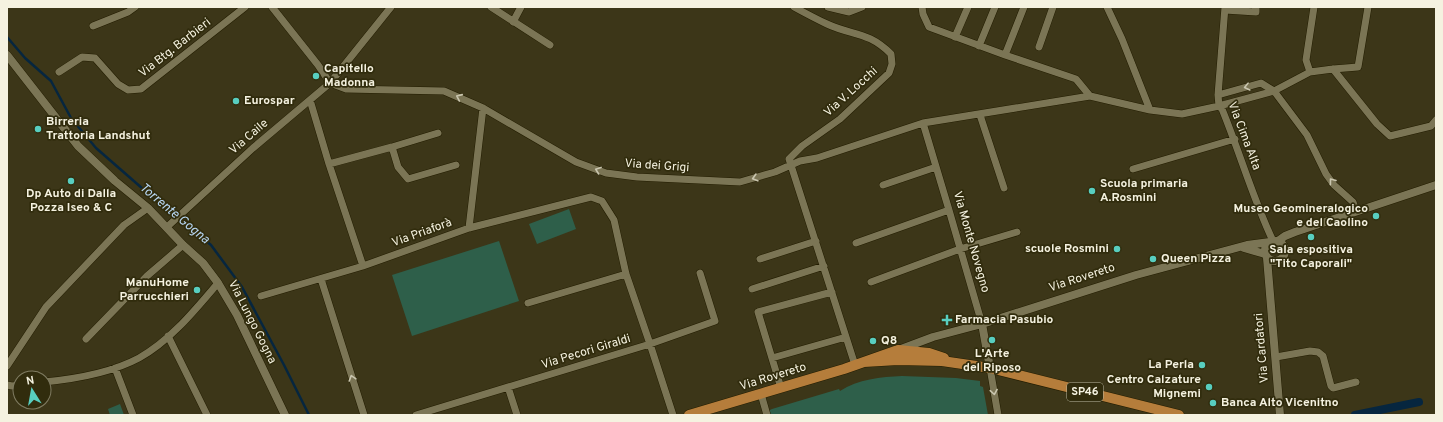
<svg xmlns="http://www.w3.org/2000/svg" width="1443" height="422" font-family="Overpass,sans-serif">
	<style>
		.pitch { fill: #2e5f4a }
		.lines { fill: none; stroke-linecap: round; stroke-linejoin: round }
		.stream { stroke: #06263f; stroke-width: 2.5 }
		.canal { stroke: #06263f; stroke-width: 8 }
		.minor-casing { stroke: #231d01; stroke-width: 8 }
		.tertiary-casing { stroke: #231d01; stroke-width: 9 }
		.primary-casing { stroke: #231d01; stroke-width: 11 }
		.minor { stroke: #7b7555; stroke-width: 7 }
		.tertiary { stroke: #7b7555; stroke-width: 8 }
		.primary { stroke: #b57d3b; stroke-width: 10 }
		.oneway { stroke: #cac6af }
		.poi-dot { fill: #58cec0; stroke: #312c0d; stroke-width: 1.5 }
		.labels { text-anchor: middle; dominant-baseline: central; stroke-width: 3.5; stroke-linejoin: round; paint-order: stroke }
		.shield { fill: #312c0d; stroke: #bab7a1; stroke-width: 1 }
		.shield-label { font-size: 11px; font-weight: bold; fill: #f5f2e0 }
		.street-label { font-size: 12px; fill: #f5f2e0; stroke: #312c0d }
		.poi-label { font-size: 12px; font-weight: bold; fill: #f5f2e0; stroke: #312c0d; text-anchor: start }
		.water-label { font-size: 13px; font-style: italic; fill: #b7d6f2; stroke: #312c0d }
	</style>
	<rect width="100%" height="100%" fill="#3c3618"/>
	<path class="pitch" d="M569,209L576,229L537,244L529,224Z
		M499,241L519,301L412,336L392,275Z
		M902,376L956,378L980,381V386L983,387L988,415H770V410L772,409L839,389L840,391C858,379 881,377 902,376Z
		M120,404L124,415H110L108,409Z"/>
	<g class="lines">
		<path class="stream" d="M7,37L25,58L51,81L71,118L96,148L143,189L211,245L242,287L284,365L309,415"/>
		<path class="canal" d="M1355,415L1419,402"/>
		<defs>
			<path id="minor" d="M272,7L318,65L330,83L346,89L444,91L483,108L576,162L606,173L637,177L740,182L775,172L800,161L817,158L923,123L1090,96L1150,110
				M491,7L550,45
				M794,7C805,13 816,19 827,24C853,36 868,31 891,54L892,64L889,73L840,119L802,146L789,159L855,365
				M828,7L849,12L862,7
				M922,7L923,14L929,27L1005,55L1076,79L1090,96
				M1107,7L1122,39L1150,110L1182,114L1219,106L1274,91L1310,72L1333,69L1358,67L1368,7
				M1225,7L1218,95L1219,106L1222,109C1240,153 1253,199 1273,241
				M1225,10L1256,12V7
				M513,22L521,7
				M93,26L128,12L135,7
				M955,37L968,7
				M979,46L995,7
				M1039,47L1053,7
				M1005,55L1024,7
				M1333,69L1377,124L1390,136L1431,126L1436,120
				M59,72L82,57L95,58L118,84L128,90L141,89L245,7
				M1310,72L1306,60L1314,7
				M1218,95L1261,83L1274,91L1307,135L1326,174L1334,185L1353,202L1356,211
				M310,100L329,164L363,266
				M980,115L1004,188
				M923,123L949,210L982,324
				M392,147L398,167L408,179L456,165
				M329,164L392,147L438,133
				M1133,169L1235,139
				M883,185L936,167
				M167,227L253,148L330,83L391,7
				M469,228L483,108
				M856,243L949,210
				M760,259L816,241
				M321,279L364,415
				M871,282L960,249L1017,232
				M752,289L824,266
				M261,296L363,266L469,228L591,197L602,201L614,220L626,274L650,344L673,415
				M528,303L626,274
				M168,336L207,415
				M86,339L147,276L183,245
				M1276,357L1310,351L1318,352L1323,356L1331,386L1333,388L1337,387L1356,382
				M772,358L846,337
				M7,366L46,307L124,225L148,208
				M115,368L133,415
				M990,368L998,415
				M44,382C75,379 111,373 139,358C170,341 195,310 218,283
				M7,385L12,386L20,385
				M508,387L517,415
				M781,388L758,312L832,292
				M761,394L767,415
				M416,415L650,344L715,321L700,273"/>
			<path id="tertiary" d="M7,55L78,146L115,181L148,208L183,245L203,263L218,283L237,315L285,415
				M1265 251a10 10 0 1 1 20 0a10 10 0 1 1-20 0Z
				M1278,241L1285,236L1295,232L1436,185
				M1244,248L1265,254
				M1267,258L1280,415
				M982,324L990,368
				M901,349L933,337L982,324L1136,275L1247,245L1270,242"/>
			<path id="primary" d="M864,362L898,360L942,361L990,368L1179,415
				M689,415L844,369L898,350L929,353L944,358"/>
		</defs>
		<use href="#minor" class="minor-casing"/>
		<use href="#tertiary" class="tertiary-casing"/>
		<use href="#primary" class="primary-casing"/>
		<use href="#minor" class="minor"/>
		<use href="#tertiary" class="tertiary"/>
		<use href="#primary" class="primary"/>
	</g>
	<defs><path id="oneway-chevron" d="M-2-3.5L2.5 0L-2 3.5" fill="none" stroke-width="1.6" stroke-linecap="round" stroke-linejoin="round"/></defs>
	<g class="oneway">
		<use href="#oneway-chevron" transform="translate(1247 87) rotate(166)"/>
		<use href="#oneway-chevron" transform="translate(459 97) rotate(-156)"/>
		<use href="#oneway-chevron" transform="translate(598 170) rotate(-160)"/>
		<use href="#oneway-chevron" transform="translate(755 178) rotate(164)"/>
		<use href="#oneway-chevron" transform="translate(1332 181) rotate(-127)"/>
		<use href="#oneway-chevron" transform="translate(352 378) rotate(-107)"/>
		<use href="#oneway-chevron" transform="translate(994 392) rotate(81)"/>
	</g>
	<g class="poi-dot">
		<circle cx="316" cy="76" r="4"/>
		<circle cx="236" cy="101" r="4"/>
		<circle cx="38" cy="129" r="4"/>
		<circle cx="71" cy="181" r="4"/>
		<circle cx="1092" cy="191" r="4"/>
		<circle cx="1376" cy="216" r="4"/>
		<circle cx="1311" cy="237" r="4"/>
		<circle cx="1117" cy="249" r="4"/>
		<circle cx="1153" cy="259" r="4"/>
		<circle cx="197" cy="290" r="4"/>
		<path d="M945 314h4v4h4v4h-4v4h-4v-4h-4v-4h4z"/>
		<circle cx="992" cy="340" r="4"/>
		<circle cx="873" cy="341" r="4"/>
		<circle cx="1202" cy="365" r="4"/>
		<circle cx="1209" cy="387" r="4"/>
		<circle cx="1213" cy="403" r="4"/>
	</g>
	<g class="labels">
		<rect class="shield" x="1067" y="383" width="36" height="18" rx="3"/>
		<g class="shield-label">
			<text x="1085" y="392">SP46</text>
		</g>
		<g class="street-label">
			<text transform="translate(175 48) rotate(-38)">Via Btg. Barbieri</text>
			<text transform="translate(851 92) rotate(-42)">Via V. Locchi</text>
			<text transform="translate(1244 136) rotate(69)">Via Cima Alta</text>
			<text transform="translate(249 137) rotate(-41)">Via Caile</text>
			<text transform="translate(657 166) rotate(4)">Via dei Grigi</text>
			<text transform="translate(422 233) rotate(-20)">Via Priaforà</text>
			<text transform="translate(971 242) rotate(74)">Via Monte Novegno</text>
			<text transform="translate(1082 278) rotate(-18)">Via Rovereto</text>
			<text transform="translate(252 322) rotate(63)">Via Lungo Gogna</text>
			<text transform="translate(1262 348) rotate(-95)">Via Cardatori</text>
			<text transform="translate(586 352) rotate(-17)">Via Pecori Giraldi</text>
			<text transform="translate(773 377) rotate(-17)">Via Rovereto</text>
		</g>
		<g class="poi-label">
			<text x="324" y="69">Capitello<tspan x="324" dy="14">Madonna</tspan></text>
			<text x="244" y="101">Eurospar</text>
			<text x="46" y="122">Birreria<tspan x="46" dy="14">Trattoria Landshut</tspan></text>
			<text x="1100" y="184">Scuola primaria<tspan x="1100" dy="14">A.Rosmini</tspan></text>
			<text x="71" y="194" text-anchor="middle">Dp Auto di Dalla<tspan x="71" dy="14">Pozza Iseo &amp; C</tspan></text>
			<text x="1368" y="209" text-anchor="end">Museo Geomineralogico<tspan x="1368" dy="14">e del Caolino</tspan></text>
			<text x="1109" y="249" text-anchor="end">scuole Rosmini</text>
			<text x="1311" y="250" text-anchor="middle">Sala espositiva<tspan x="1311" dy="14">"Tito Caporali"</tspan></text>
			<text x="1161" y="259">Queen Pizza</text>
			<text x="189" y="283" text-anchor="end">ManuHome<tspan x="189" dy="14">Parrucchieri</tspan></text>
			<text x="955" y="320">Farmacia Pasubio</text>
			<text x="881" y="341">Q8</text>
			<text x="992" y="354" text-anchor="middle">L'Arte<tspan x="992" dy="14">del Riposo</tspan></text>
			<text x="1194" y="365" text-anchor="end">La Perla</text>
			<text x="1201" y="380" text-anchor="end">Centro Calzature<tspan x="1201" dy="14">Mignemi</tspan></text>
			<text x="1221" y="403">Banca Alto Vicenitno</text>
		</g>
		<g class="water-label">
			<text transform="translate(174 214) rotate(40)">Torrente Gogna</text>
		</g>
	</g>
	<rect width="1443" height="422" fill="none" stroke="#f5f2e0" stroke-width="16"/>
	<g transform="translate(32 390) rotate(349)"><circle r="19" fill="#312c0d" stroke="#7f7b61"/>
	<path d="M0-3L7 15L0 10L-7 15Z" fill="#58cec0"/>
	<text y="-6" font-size="11" font-weight="bold" text-anchor="middle" fill="#f5f2e0">N</text>
	</g>
</svg>
